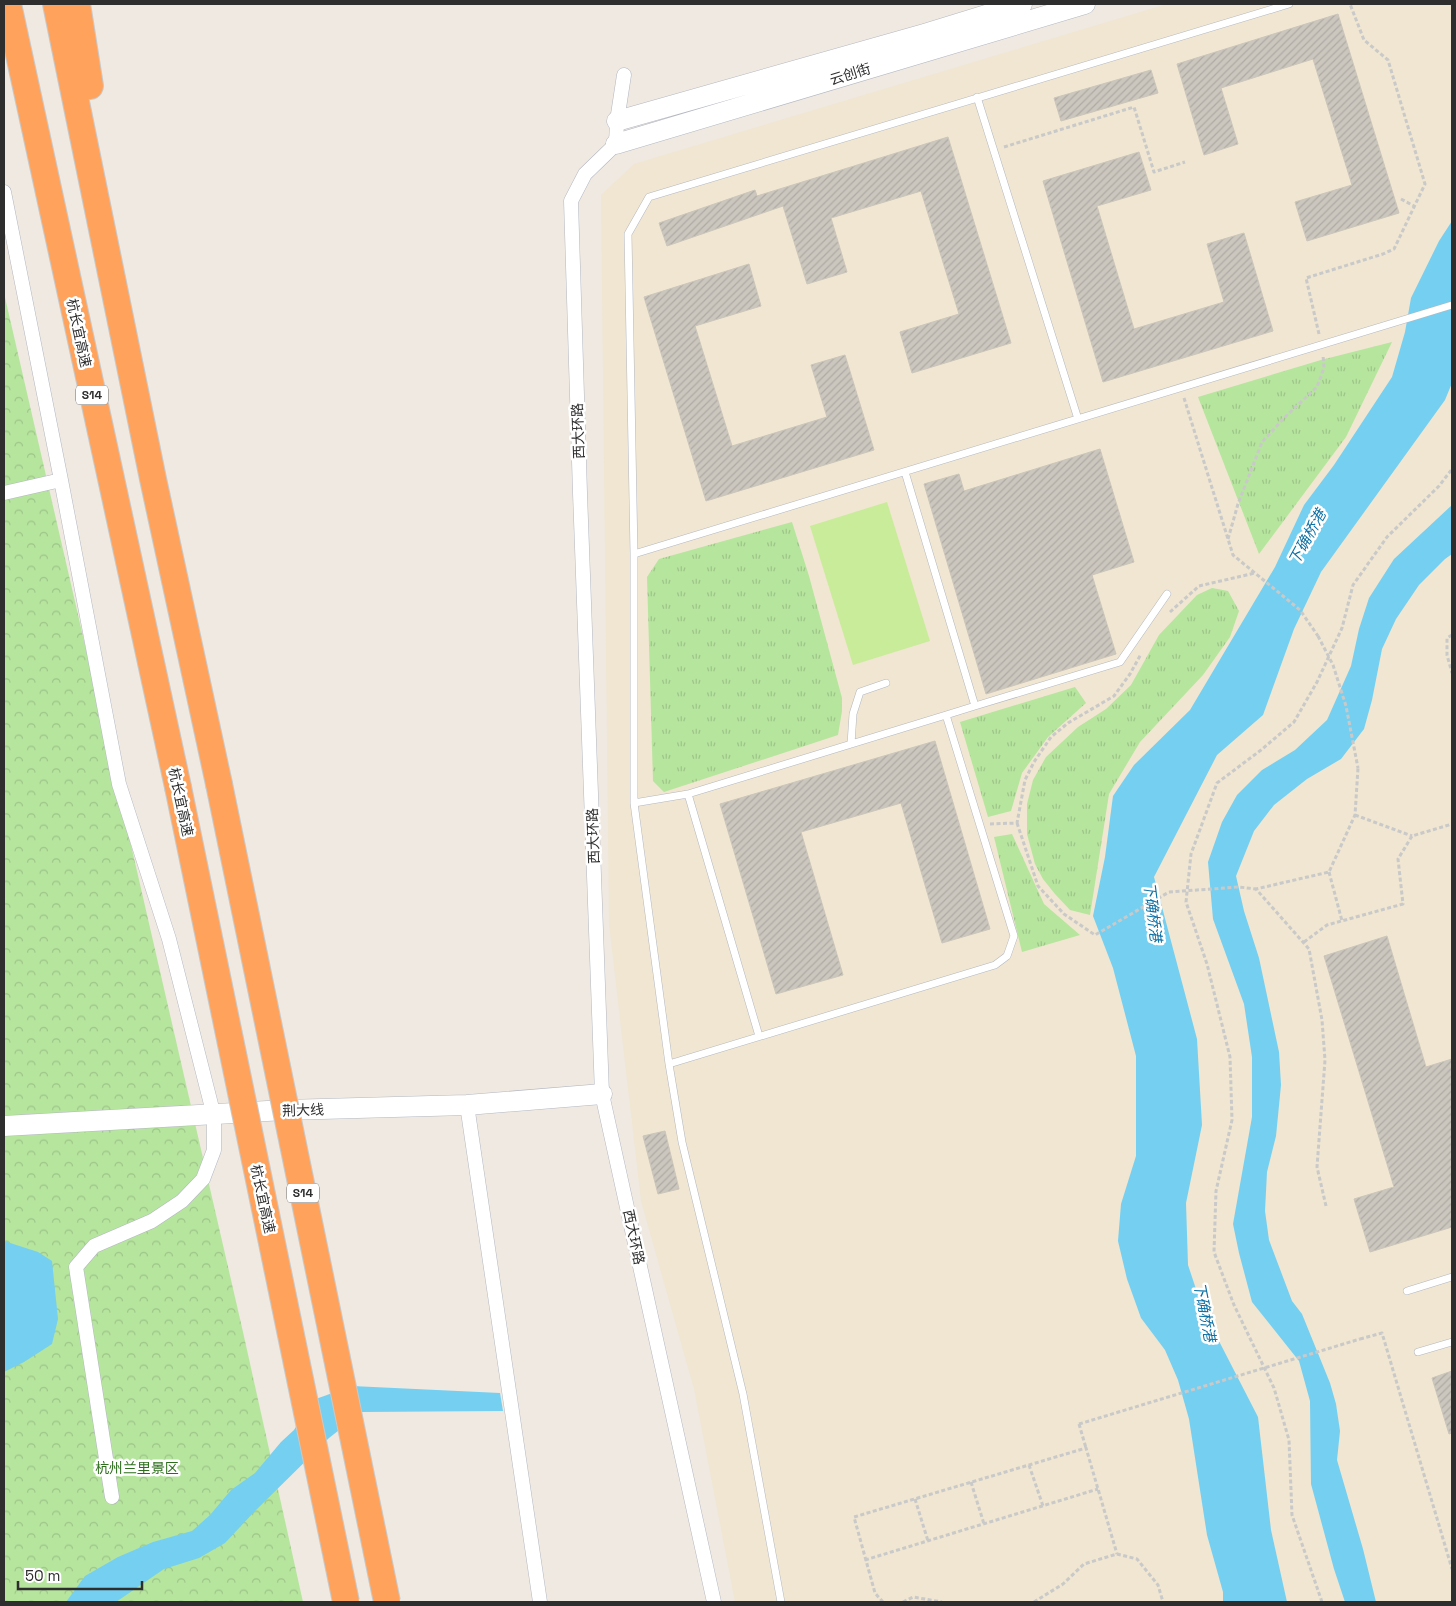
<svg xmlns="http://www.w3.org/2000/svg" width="1456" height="1606" font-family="'Space Grotesk','Noto Sans SC',sans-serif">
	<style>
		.education { fill: #f0e6d1 }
		.grass { fill: url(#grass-tufts) }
		.park { fill: url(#park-crowns) }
		.pitch { fill: #c9ec9a }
		.water { fill: #75cff0 }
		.building { fill: url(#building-hatch); stroke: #cbc5ba }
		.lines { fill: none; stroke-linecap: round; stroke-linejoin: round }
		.lane-casing { stroke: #b4b7c1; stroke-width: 8 }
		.street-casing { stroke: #b4b7c1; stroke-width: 15 }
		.secondary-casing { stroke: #b4b7c1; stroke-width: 21 }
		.highway-casing { stroke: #c9c9c9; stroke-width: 28 }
		.path { stroke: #c9c9c9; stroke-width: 3; stroke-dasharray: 4 2.5; stroke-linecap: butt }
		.lane { stroke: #fff; stroke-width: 7 }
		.street { stroke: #fff; stroke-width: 14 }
		.secondary { stroke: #fff; stroke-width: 20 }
		.highway { stroke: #ffa35c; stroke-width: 26 }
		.highway-bridge-casing { stroke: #c9c9c9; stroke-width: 28; stroke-linecap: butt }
		.path-bridge { stroke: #c9c9c9; stroke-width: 3; stroke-dasharray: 4 2.5; stroke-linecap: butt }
		.highway-bridge { stroke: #ffa35c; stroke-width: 26 }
		.labels { text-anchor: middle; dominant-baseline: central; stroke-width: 5; stroke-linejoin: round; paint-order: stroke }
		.shield { fill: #fff; stroke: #6d6d6d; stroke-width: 1 }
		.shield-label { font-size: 12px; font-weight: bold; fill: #2e2e2e }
		.street-label { font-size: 14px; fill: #2e2e2e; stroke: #fff }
		.park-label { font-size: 14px; fill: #2c6e1b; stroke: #fff }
		.water-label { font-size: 15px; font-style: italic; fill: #0d6fa3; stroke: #fff }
	</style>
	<defs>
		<pattern id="grass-tufts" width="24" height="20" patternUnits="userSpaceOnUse" patternTransform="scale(1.25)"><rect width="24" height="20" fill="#b6e59e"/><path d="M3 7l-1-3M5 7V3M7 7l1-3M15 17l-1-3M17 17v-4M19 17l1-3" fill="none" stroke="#9dc588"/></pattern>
		<pattern id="park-crowns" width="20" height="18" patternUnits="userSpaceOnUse" patternTransform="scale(1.25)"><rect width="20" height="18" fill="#b6e59e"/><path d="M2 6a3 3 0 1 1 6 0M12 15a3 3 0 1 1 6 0" fill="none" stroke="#9dc588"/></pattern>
		<pattern id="building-hatch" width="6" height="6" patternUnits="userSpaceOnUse" patternTransform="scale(1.25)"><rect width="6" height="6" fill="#cbc7bf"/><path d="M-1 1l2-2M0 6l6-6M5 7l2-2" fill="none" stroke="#afaba4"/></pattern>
	</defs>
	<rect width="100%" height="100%" fill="#efe9e1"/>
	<path class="education" d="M1167,4H1452V1602H735L694,1389L641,1201L609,924L601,195L634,164Z"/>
	<path class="grass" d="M1392,342L1346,437L1259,554L1198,397L1321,360Z
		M792,522L809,576L842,698V711L838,735L664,792L653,781L647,577L659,559Z
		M1212,588L1228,591L1239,611L1230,637L1203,675L1140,742L1109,794L1090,915L1070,910L1055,894L1043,879L1035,864L1027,834V804L1033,780L1046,757L1078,727L1106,709L1131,685L1159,635L1197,595Z
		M1075,687L1086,703L1048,737L1022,773L1011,811L988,817L960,722Z
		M1012,834L1044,904L1080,935L1022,952L994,837Z"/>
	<path class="park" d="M4,293L243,1332L303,1602H4Z"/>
	<path class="pitch" d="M887,502L930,641L853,665L810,526Z"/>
	<path class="water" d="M1452,221V383L1445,400L1321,572L1294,629L1263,715L1217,755L1154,877L1197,1039L1202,1125L1186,1203L1188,1265L1203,1310L1258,1417L1271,1530L1287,1602H1223V1592L1207,1535L1189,1419L1178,1380L1165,1350L1141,1318L1127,1279L1118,1241L1121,1204L1136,1156V1056L1113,968L1093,916L1105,857L1113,796L1134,765L1190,710L1275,567L1304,505L1334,465L1392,377L1405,332L1411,298L1439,241Z
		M1452,505V554L1445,559L1419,585L1396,619L1382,649L1372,700L1364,729L1341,759L1307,779L1274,805L1254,831L1236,876L1244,911L1259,958L1279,1052L1281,1085L1276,1136L1267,1172L1265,1211L1269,1240L1292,1301L1302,1314L1330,1383L1336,1404L1340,1431L1337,1460L1363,1549L1376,1602H1345L1334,1569L1311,1484L1310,1401L1299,1361L1252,1302L1239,1253L1233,1224L1252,1117V1057L1244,1004L1213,919L1208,862L1222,822L1237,795L1262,770L1295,750L1327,720L1351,666L1359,629L1369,598L1394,559Z
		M4,1241L38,1252L52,1261L58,1319L52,1344L24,1362L4,1372Z
		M352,1386L500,1393L503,1411L362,1412L329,1438L254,1512L225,1543L199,1558L164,1569L116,1602H66L85,1576L118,1557L153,1542L192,1531L210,1515L231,1490L255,1473L281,1442L294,1430L313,1400Z"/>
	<path class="building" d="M1338,14L1399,213L1307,241L1295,202L1352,185L1313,59L1221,88L1238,144L1204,155L1177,64Z
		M1151,70L1158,93L1061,121L1054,98Z
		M948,137L1011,343L912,373L900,332L959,314L921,191L831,218L847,272L807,284L783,206L667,246L659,223L755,190L757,196Z
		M1139,152L1151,190L1097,206L1134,329L1224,302L1207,244L1244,233L1273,331L1103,382L1043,181Z
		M749,264L761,306L695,326L732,446L827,417L811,365L845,355L874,450L706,501L644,297Z
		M1100,449L1134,562L1092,575L1116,654L986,694L924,484L959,474L964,491Z
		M935,741L990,929L942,943L901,803L801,832L843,975L776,994L720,804Z
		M1387,936L1426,1067L1452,1059V1227L1370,1252L1354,1199L1394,1187L1324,956Z
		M665,1131L679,1189L658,1194L643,1136Z
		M1452,1371V1433L1449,1434L1432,1378Z"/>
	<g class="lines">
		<defs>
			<path id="lane" d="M1289,4L649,197L628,234L634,554L1452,305
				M977,97L1078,419
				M634,554V803L669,1064L682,1142L743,1394L781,1602
				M975,706L1120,662L1167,594
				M851,744L853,714L860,692L886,683
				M688,794L759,1036
				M634,803L688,794L946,715
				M669,1064L995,965L1007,956L1014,936L946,715L975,706L905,472
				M1407,1291L1452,1277
				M1418,1352L1452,1342"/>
			<path id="street" d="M624,75L617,121L616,144L585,174L571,201L580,493L602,1094L714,1602
				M4,192L61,480L119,784L169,939L214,1116V1150L203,1179L182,1201L152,1221L94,1246L76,1267L112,1497
				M4,493L61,480
				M467,1105L540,1602"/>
			<path id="secondary" d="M617,121L924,34L1022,4
				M616,144L1085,4
				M4,1126L285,1110L467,1105L602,1094"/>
			<path id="highway" d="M8,4L178,787
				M56,4L153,479L219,784
				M77,4L90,86"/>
		</defs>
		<use href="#lane" class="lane-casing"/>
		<use href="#street" class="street-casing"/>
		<use href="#secondary" class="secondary-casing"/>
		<use href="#highway" class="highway-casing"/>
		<path class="path" d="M1004,147L1134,107L1154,172L1185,162
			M1401,199L1414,206
			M1319,334L1306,278L1383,254L1394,249L1425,184L1388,60L1364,40L1350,4
			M1184,398L1233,555L1300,610L1318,636
			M1228,539L1238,504L1262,442L1285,417L1317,387L1324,368L1323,355
			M1170,612L1199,586L1255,573
			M1452,635L1447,638V655L1452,673
			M1355,815L1412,836
			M1017,823L1038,886L1064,914L1095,935L1169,892
			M990,824L1017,823L1025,780L1034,762L1051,737L1068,723L1114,696L1130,674L1141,654
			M1329,872L1342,921
			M1304,942L1327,925L1403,904L1398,859L1412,836L1452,824
			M1326,1206L1317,1167L1325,1060L1322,1020L1309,949L1256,889L1329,872L1355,815L1358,768
			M1360,1339L1382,1333L1452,1569
			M1079,1424L1086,1448
			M1029,1465L1043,1506
			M971,1482L984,1524
			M915,1499L928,1541
			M865,1560L1098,1489
			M883,1602L875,1593L854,1517L1086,1448L1117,1554
			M903,1602L913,1597L942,1602
			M1034,1602L1063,1584L1084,1564L1117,1554L1137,1559L1158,1585L1163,1602
			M1322,1602L1292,1515L1289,1440L1274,1388L1234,1305L1214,1252L1216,1191L1232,1120L1230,1057L1207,964L1186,902L1191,854L1217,783L1261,750L1294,722L1317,682L1342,628L1353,585L1387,537L1439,486L1452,469"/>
		<use href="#lane" class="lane"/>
		<use href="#street" class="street"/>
		<use href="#secondary" class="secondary"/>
		<use href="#highway" class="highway"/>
		<defs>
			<path id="highway-bridge" d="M219,784L387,1602
				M178,787L346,1602"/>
		</defs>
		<use href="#highway-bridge" class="highway-bridge-casing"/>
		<path class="path-bridge" d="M1318,636L1333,665L1346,706L1358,768
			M1169,892L1239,887L1256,889
			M1079,1424L1360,1339"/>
		<use href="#highway-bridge" class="highway-bridge"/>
	</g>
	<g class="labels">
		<g class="shield">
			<rect x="76" y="385.5" width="32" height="19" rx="4"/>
			<rect x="287" y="1183.5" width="32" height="19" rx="4"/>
		</g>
		<g class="shield-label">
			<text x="92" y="395">S14</text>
			<text x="303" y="1193">S14</text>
		</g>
		<g class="street-label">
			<text transform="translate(850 74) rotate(-17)">云创街</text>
			<text transform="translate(79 333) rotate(78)">杭长宜高速</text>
			<text transform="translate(578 431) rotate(-92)">西大环路</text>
			<text transform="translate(181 802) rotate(78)">杭长宜高速</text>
			<text transform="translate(593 836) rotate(-92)">西大环路</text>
			<text transform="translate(303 1110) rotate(-2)">荆大线</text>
			<text transform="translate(263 1199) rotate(78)">杭长宜高速</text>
			<text transform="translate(634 1237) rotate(78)">西大环路</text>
		</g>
		<g class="park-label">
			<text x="137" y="1468">杭州兰里景区</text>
		</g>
		<g class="water-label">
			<text transform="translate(1307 537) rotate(-61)">下确桥港</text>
			<text transform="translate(1153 912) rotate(83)">下确桥港</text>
			<text transform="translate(1205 1312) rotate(79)">下确桥港</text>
		</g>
	</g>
	<rect width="1456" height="1606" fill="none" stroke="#2e2e2e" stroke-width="10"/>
	<path d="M18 1581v8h124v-8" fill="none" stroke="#2e2e2e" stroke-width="2.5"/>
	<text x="25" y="1581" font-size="15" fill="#2e2e2e" stroke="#ffffff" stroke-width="4" paint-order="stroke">50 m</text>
</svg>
